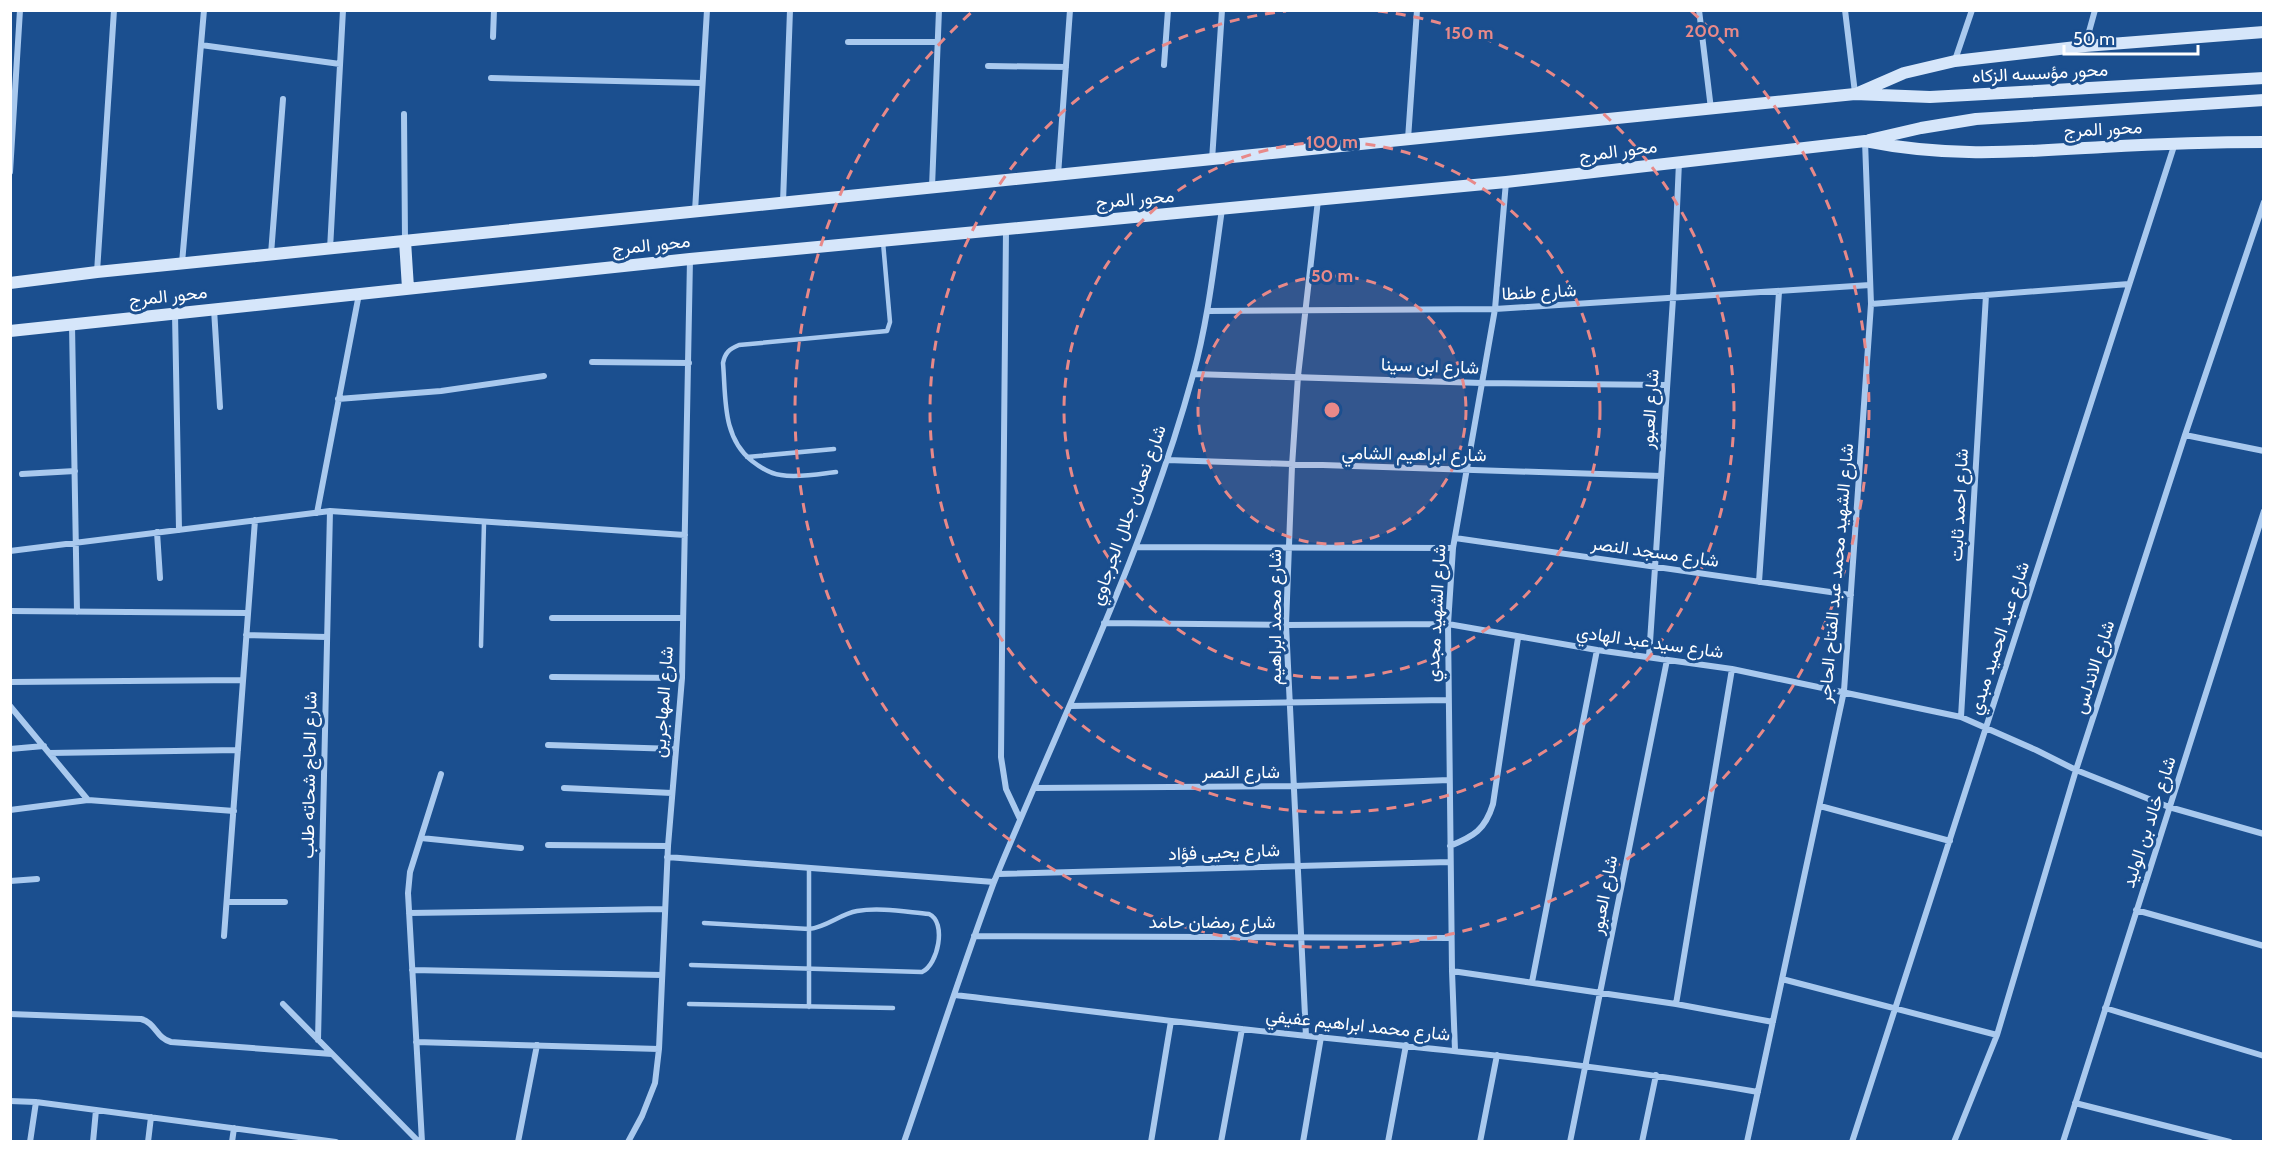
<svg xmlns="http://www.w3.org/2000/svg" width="2274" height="1152" font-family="Cabin,Vazirmatn,sans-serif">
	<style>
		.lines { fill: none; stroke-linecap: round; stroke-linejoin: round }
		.service { stroke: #a9c9ee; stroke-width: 4.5 }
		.minor { stroke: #a9c9ee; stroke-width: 6 }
		.secondary { stroke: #d6e6fa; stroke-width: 12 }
		.ring { fill: none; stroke: #e88989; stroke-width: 3; stroke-dasharray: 10 8 }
		.labels { text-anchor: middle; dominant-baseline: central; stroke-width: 6; stroke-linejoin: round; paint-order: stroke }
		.street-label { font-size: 18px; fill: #fff; stroke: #1b4f8f }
		.centre { fill: #e88989; stroke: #1b4f8f; stroke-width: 3 }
		.ring-label { font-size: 18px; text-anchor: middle; font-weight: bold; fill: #e88989; stroke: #1b4f8f; stroke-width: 6; stroke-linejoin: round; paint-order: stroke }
	</style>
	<rect width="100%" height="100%" fill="#1b4f8f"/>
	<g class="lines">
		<path class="service" d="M747,457L834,449
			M836,472C819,474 798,478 781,475C770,474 761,468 752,461C722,437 726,398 723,363C725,353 729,349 739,345L887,331L890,322L883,242
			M481,646L484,522
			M809,868V1007
			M691,965L922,972C938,965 947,922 929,914C906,912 880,907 857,911C840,914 827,927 809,929L704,923
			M689,1004L893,1008"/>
		<path class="minor" d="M1699,10L1711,109
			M1845,10L1855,93
			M493,37L494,10
			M848,42H938
			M201,45L340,64
			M2085,46L2095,10
			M1955,60L1972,10
			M1164,65L1168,10
			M988,66L1066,67
			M491,78L701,83
			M404,114L405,241
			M1408,139L1417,10
			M1212,160L1222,10
			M10,172L20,10
			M1058,175L1070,10
			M932,187L939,10
			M783,202L790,10
			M695,211L707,10
			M1006,230L1001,757L1006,789L1020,819
			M330,249L343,10
			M271,254L283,99
			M182,263L204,10
			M97,272L114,10
			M1871,304L2129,284
			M214,309L220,407
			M1208,311L1495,309L1870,285
			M175,314L179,530
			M72,325L77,612
			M592,362L689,363
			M1194,374L1482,383L1666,385
			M338,399L441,391L544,376
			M2185,435L2264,451
			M1167,460L1661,476
			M22,474L75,471
			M317,513L359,294
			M157,532L160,578
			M1455,538L1851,595
			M1136,547L1453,548
			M10,551L330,511L685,535
			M1759,582L1779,292
			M10,611L247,613
			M552,618H683
			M1104,623L1286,625L1448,624L1597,650L1732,669L1961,717L2036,750L2076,770L2169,807L2264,834
			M246,635L327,637
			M1649,657L1673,299L1679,162
			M552,677L682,678
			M10,682L243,680
			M10,706L88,800
			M1070,706L1448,700
			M1961,717L1986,295
			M548,745L676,749
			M10,749L44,746
			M49,753L238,750
			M564,788L672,793
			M1034,788L1294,786L1449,780
			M1820,806L1950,841
			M10,810L88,800L234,811
			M421,838L521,848
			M548,845L668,846
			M1450,846C1474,836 1485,830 1493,804L1518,638
			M667,857L994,882
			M998,874L1450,862
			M10,881L37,879
			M227,902H285
			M2136,910L2264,946
			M409,913L664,909
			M224,936L255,520
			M974,936L1451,938
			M412,970L662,975
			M1452,971L1676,1004L1773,1022
			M1782,979L1997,1035
			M1532,982L1597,650
			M955,995C1073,1009 1190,1024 1307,1036C1458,1051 1608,1066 1758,1092
			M283,1004L419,1142
			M1676,1004L1732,669
			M2105,1008L2264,1056
			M10,1014L141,1019C156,1023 156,1038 171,1042L332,1054
			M1306,1036L1286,625L1292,466L1298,376L1318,200
			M318,1040L330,511
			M416,1042L659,1049
			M1455,1050L1452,971L1448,624L1453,548L1495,309L1506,182
			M10,1101L36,1102L336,1142
			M2075,1103L2230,1142
			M30,1142L36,1102
			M93,1142L96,1110
			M148,1142L151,1117
			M232,1142L234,1128
			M422,1142L408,893L410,872L441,774
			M518,1142L537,1045
			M628,1142L642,1116L655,1083L659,1049L668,846L682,678L690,259
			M904,1142C934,1055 962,968 994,882C1063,714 1145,551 1193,375C1208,321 1214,265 1222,209
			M1151,1142L1171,1021
			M1221,1142L1242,1029
			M1303,1142L1321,1037
			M1388,1142L1406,1045
			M1480,1142L1497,1055
			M1570,1142L1667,660
			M1642,1142L1656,1075
			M1747,1142L1844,691L1871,304L1865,141
			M1852,1142L2175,143
			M1954,1142L1997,1035L2076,770L2185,435L2264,202
			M2063,1142L2264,511"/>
		<path class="secondary" d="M1858,93L1904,73L1955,61L2085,46L2264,32
			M1869,140L1921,128L1976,119L2264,100
			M405,241L408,288
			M10,283L97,272L1855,94L1930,97L1967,95L2264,78
			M10,331L690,259L1506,182L1865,141C1949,158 2019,152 2103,147C2157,144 2210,142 2264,142"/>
	</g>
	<circle cx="1332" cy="410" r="134" fill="#e88989" fill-opacity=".12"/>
	<g class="ring">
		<circle cx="1332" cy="410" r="134"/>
		<circle cx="1332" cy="410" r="268"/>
		<path d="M1378 11A402 402 0 1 1 1286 11"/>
		<path d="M1691 11A537 537 0 1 1 973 11"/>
	</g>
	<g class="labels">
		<g class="street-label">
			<text transform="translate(2040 73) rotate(-3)">محور مؤسسه الزكاه</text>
			<text transform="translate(2103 129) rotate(-3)">محور المرج</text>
			<text transform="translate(1618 151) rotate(-7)">محور المرج</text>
			<text transform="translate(1135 199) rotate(-5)">محور المرج</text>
			<text transform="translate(651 245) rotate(-6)">محور المرج</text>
			<text transform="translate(1539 292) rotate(-3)">شارع طنطا</text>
			<text transform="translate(168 296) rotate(-6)">محور المرج</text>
			<text transform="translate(1430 366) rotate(2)">شارع ابن سينا</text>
			<text transform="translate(1650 409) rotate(-86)">شارع العبور</text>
			<text transform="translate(1414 454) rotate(1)">شارع ابراهيم الشامي</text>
			<text transform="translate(1959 505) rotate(-87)">شارع احمد ثابت</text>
			<text transform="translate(1128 515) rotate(-70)">شارع نعمان جلال الجرجاوي</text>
			<text transform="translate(1655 552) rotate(8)">شارع مسجد النصر</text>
			<text transform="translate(1836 573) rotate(-85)">شارع الشهيد محمد عبد الفتاح الحاجر</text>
			<text transform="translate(1436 613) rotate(-87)">شارع الشهيد مجدي</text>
			<text transform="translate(1275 617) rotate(-90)">شارع محمد ابراهيم</text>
			<text transform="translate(1999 638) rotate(-72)">شارع عبد الحميد مبدي</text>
			<text transform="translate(1650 642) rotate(8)">شارع سيد عبد الهادي</text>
			<text transform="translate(2094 667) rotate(-72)">شارع الاندلس</text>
			<text transform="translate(663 702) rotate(-86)">شارع المهاجرين</text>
			<text x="1241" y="772">شارع النصر</text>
			<text transform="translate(309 775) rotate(-89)">شارع الحاج شحاته طلب</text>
			<text transform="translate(2149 822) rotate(-72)">شارع خالد بن الوليد</text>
			<text transform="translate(1224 852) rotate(-2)">شارع يحيى فؤاد</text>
			<text transform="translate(1604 895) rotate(-79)">شارع العبور</text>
			<text x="1212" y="922">شارع رمضان حامد</text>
			<text transform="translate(1358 1025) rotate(6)">شارع محمد ابراهيم عفيفي</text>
		</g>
	</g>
	<circle cx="1332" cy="410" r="9" class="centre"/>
	<g class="ring-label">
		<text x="1712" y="37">200 m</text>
		<text x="1469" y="39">150 m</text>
		<text x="1332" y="148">100 m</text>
		<text x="1332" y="282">50 m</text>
	</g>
	<rect width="2274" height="1152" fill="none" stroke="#ffffff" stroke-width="24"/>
	<path d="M2064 45v9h134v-9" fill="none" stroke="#ffffff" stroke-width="3"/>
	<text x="2073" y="45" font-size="18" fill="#ffffff" stroke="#1b4f8f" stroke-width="4.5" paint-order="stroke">50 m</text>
</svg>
